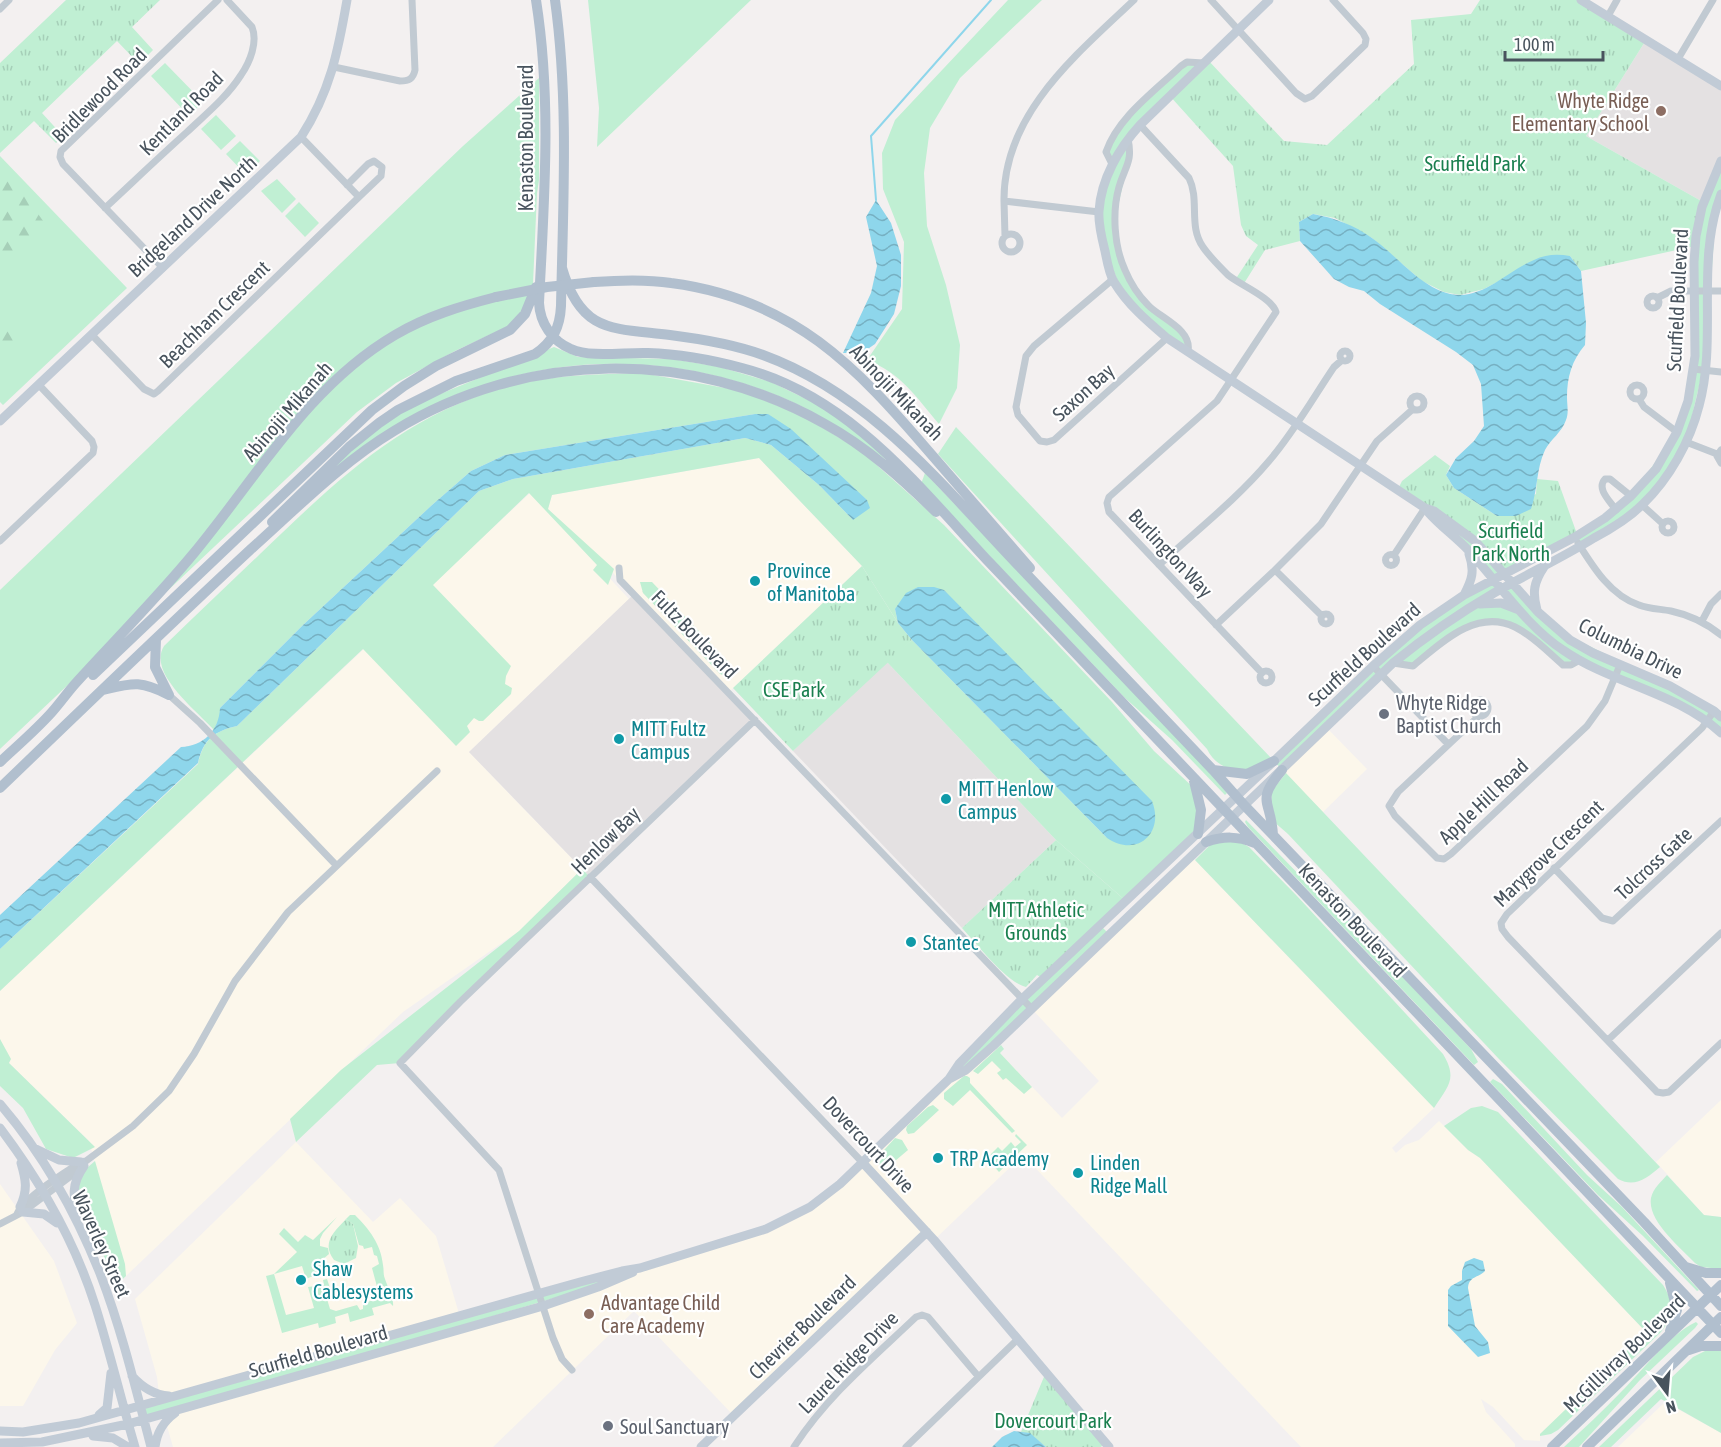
<svg xmlns="http://www.w3.org/2000/svg" width="1721" height="1447" font-family="'Asap Condensed',sans-serif">
	<style>
		.commercial { fill: #fcf7eb }
		.education { fill: #e4e1e2 }
		.grass { fill: #c0efd3; fill-rule: evenodd }
		.forest { fill: url(#forest-firs) }
		.park { fill: url(#park-tufts) }
		.water { fill: url(#water-waves) }
		.lines { fill: none; stroke-linecap: round; stroke-linejoin: round }
		.stream { stroke: #8ed6eb; stroke-width: 2 }
		.street { stroke: #c1cad2; stroke-width: 7 }
		.secondary { stroke: #c1cbd6; stroke-width: 9 }
		.primary { stroke: #b1bfce; stroke-width: 10 }
		.primary-bridge { stroke: #b1bfce; stroke-width: 10 }
		.education-dot { fill: #8d6e63; stroke: #fff; stroke-width: 2 }
		.culture-dot { fill: #0f9aa8; stroke: #fff; stroke-width: 2 }
		.worship-dot { fill: #6b7280; stroke: #fff; stroke-width: 2 }
		.labels { text-anchor: middle; dominant-baseline: central; stroke-width: 4.5; stroke-linejoin: round; paint-order: stroke }
		.street-label { font-size: 20px; fill: #48535d; stroke: #fff }
		.education-label { font-size: 20px; fill: #785e54; stroke: #fff; text-anchor: end }
		.park-label { font-size: 20px; fill: #197f4e; stroke: #fff }
		.culture-label { font-size: 20px; fill: #0d838f; stroke: #fff; text-anchor: start }
		.worship-label { font-size: 20px; fill: #5b616d; stroke: #fff; text-anchor: start }
	</style>
	<defs>
		<pattern id="forest-firs" width="22" height="20" patternUnits="userSpaceOnUse" patternTransform="scale(1.5)"><rect width="22" height="20" fill="#c0efd3"/><path d="M5 1l3.5 6h-7zM16 11l3.5 6h-7z" fill="#a6cfb8"/></pattern>
		<pattern id="park-tufts" width="24" height="20" patternUnits="userSpaceOnUse" patternTransform="scale(1.5)"><rect width="24" height="20" fill="#c0efd3"/><path d="M3 7l-1-3M5 7V3M7 7l1-3M15 17l-1-3M17 17v-4M19 17l1-3" fill="none" stroke="#a6cfb8"/></pattern>
		<pattern id="water-waves" width="16" height="10" patternUnits="userSpaceOnUse" patternTransform="scale(1.5)"><rect width="16" height="10" fill="#8ed6eb"/><path d="M0 5q4-4 8 0t8 0" fill="none" stroke="#76b0c2"/></pattern>
	</defs>
	<rect width="100%" height="100%" fill="#f3f0f0"/>
	<path class="commercial" d="M759,458L862,566L729,692L620,580L548,509L552,495Z
		M530,493L629,599L469,752L582,869L519,931L403,1012L126,1276L89,1141L9,1063L0,1039V991Z
		M1326,727L1367,769L1323,812L1282,770Z
		M1191,856L1434,1108L1392,1148L1396,1153L1405,1145L1419,1140L1439,1121L1468,1150L1480,1158L1647,1333L1540,1434V1441L1524,1440L1493,1407L1481,1399L1486,1412L1515,1444V1447H1301L1023,1155L934,1240L927,1232L734,1416L634,1311L493,1447H173L165,1419L169,1413L620,1278L766,1229L810,1207L993,1046L1062,1118L1099,1081L1031,1008Z
		M1721,1100V1217L1704,1215L1656,1162Z
		M296,1142L373,1222L400,1198L436,1236L460,1317L174,1397L159,1395L157,1377L135,1299Z
		M0,1184L54,1261L77,1323L55,1350L23,1406H0Z
		M1665,1402L1721,1433V1447H1618Z"/>
	<path class="education" d="M1646,40L1721,86V161L1703,202L1586,136Z
		M634,594L755,720L590,877L469,752Z
		M886,661L1056,840L962,928L793,751Z"/>
	<path class="grass" d="M588,0H751L597,147L599,108Z
		M1008,0H1042L960,78L930,128L924,173L927,226L946,285L960,345L957,388L939,424C916,397 901,373 867,360L902,309L904,242L883,189L882,153L895,120Z
		M1183,62L1198,67L1126,138L1127,167L1115,219L1124,268L1147,305L1184,334L1188,351L1124,297L1104,246L1102,197L1112,164L1105,153L1118,129Z
		M165,63L203,102L189,116L151,76Z
		M539,78V180L537,193L533,284L517,322L455,351L396,383L357,412L0,749V590L463,146Z
		M216,115L236,136L221,150L201,129Z
		M240,141L260,161L246,175L226,154Z
		M0,156L127,288L3,405L0,402Z
		M1721,161V194L1716,209L1706,356L1686,442L1642,505L1580,547L1577,534L1631,496L1677,432L1695,356L1696,236Z
		M277,179L296,199L282,213L261,191Z
		M299,202L319,223L305,237L285,216Z
		M554,347L578,357L672,359L720,367L771,382L833,412L897,467C862,444 827,417 788,400C694,359 583,351 485,385C474,389 461,392 451,397C436,404 422,416 408,424C380,443 352,461 324,479L353,447L411,406Z
		M642,373L742,391L805,417L861,451L944,525L1112,702L1154,751L1194,788L1199,830L1126,901L1056,840L886,661L912,640L1107,838L953,601L944,590L895,609L898,623L862,566L759,458L552,495L548,509L614,569L608,585L593,570L597,565L529,493L433,585L511,666L506,676L505,684L512,688L511,694L483,721H479L474,718L467,726L470,732L456,746L363,649L0,991V949L198,764C203,740 214,731 237,726L479,491L513,479L745,438L771,445L819,485L853,520L768,414H755L505,455L471,471L432,505L303,625L220,708V717L214,730C197,711 147,673 164,646C196,615 228,585 260,554C334,483 400,418 502,388C549,375 594,374 642,373Z
		M956,427L1272,759C1265,762 1254,771 1247,772C1230,772 1214,764 1207,749L938,454Z
		M925,473L1222,785L1227,793L1225,795L1172,740L1125,698L921,484Z
		M1431,515L1475,541L1504,574L1493,579L1502,589L1511,584L1559,631L1670,686L1721,717V733L1708,721L1580,661L1563,665L1525,633L1497,622L1454,632L1413,666L1393,663L1282,770L1274,761L1420,625L1493,579ZM1502,589L1511,606L1476,604Z
		M1286,773L1660,1167C1647,1178 1635,1188 1618,1179L1498,1058L1288,834L1273,821L1271,792Z
		M1246,820L1313,889L1362,934L1471,1049L1478,1062L1474,1065L1248,827L1245,822Z
		M1220,841L1240,842L1249,847L1297,896L1443,1054C1458,1079 1448,1086 1434,1108L1195,860L1210,845Z
		M582,869L590,877L400,1063L377,1065L296,1142L290,1119L341,1070L519,931Z
		M1100,925L1109,934L966,1070L959,1064Z
		M0,1039L11,1059L9,1063L95,1147L73,1158L46,1149L23,1108L0,1086Z
		M1001,1045L1004,1049L1000,1053L1032,1087L1024,1094L1006,1078L1003,1080L997,1073L1001,1070L992,1061L978,1074L973,1071Z
		M964,1076H967L970,1078V1083L1015,1131L1012,1133L970,1090L953,1106L944,1099V1093Z
		M1493,1079L1502,1084L1587,1175L1622,1207L1699,1290L1697,1291L1643,1236L1598,1195L1490,1082Z
		M933,1105L939,1110L914,1133L908,1134L906,1130L907,1126L928,1107Z
		M1482,1106L1498,1112L1663,1285C1674,1302 1674,1316 1661,1332L1558,1430L1551,1434L1540,1436V1434L1646,1332L1480,1158L1468,1150L1444,1126L1471,1108Z
		M1016,1134L1027,1145L999,1172L990,1162L988,1157L998,1147L1002,1151L1011,1142L1015,1147L1021,1142L1015,1136Z
		M895,1138L902,1140L908,1150L895,1161V1164L892,1161L884,1169L875,1160Z
		M95,1161L125,1264L126,1276L115,1286L99,1243L80,1199L78,1182L88,1167Z
		M1667,1175L1704,1215L1721,1217V1269L1701,1267L1695,1263C1681,1248 1647,1221 1651,1198C1653,1188 1661,1182 1667,1175Z
		M350,1215H355C369,1229 381,1244 383,1265C384,1270 383,1274 385,1279C388,1288 394,1298 393,1306L390,1303L372,1308L374,1315L350,1322L348,1313L335,1317L336,1323L319,1328L318,1323L282,1333L266,1276L274,1274L297,1252L279,1234L284,1228L298,1242L305,1235L313,1240L337,1217L323,1233L320,1239V1246L328,1248L329,1254L322,1260L327,1275L322,1277L320,1273L306,1279L302,1266L274,1274L286,1315L314,1308L308,1287L324,1285L323,1280L327,1279L332,1294L327,1299L330,1309L336,1311L357,1305L360,1310L363,1309V1303L378,1299L379,1294L372,1268L379,1264L377,1256L374,1255L372,1247L364,1249L363,1246L359,1245L353,1224L346,1219Z
		M622,1271L621,1278L144,1420L140,1406Z
		M1696,1322L1698,1324L1695,1328L1640,1380L1579,1447H1564C1583,1429 1603,1411 1621,1392C1642,1371 1670,1334 1696,1322Z
		M1707,1350L1721,1351V1433L1661,1399L1611,1447H1599L1693,1357Z"/>
	<path class="forest" d="M0,161L46,225L0,275Z
		M0,313L18,339L0,354Z"/>
	<path class="park" d="M66,0H160L132,27L153,50L139,64L117,41L42,113L63,136L56,143L34,121L0,153V63Z
		M1480,0H1581L1646,40L1586,136L1703,202L1695,246L1581,271L1570,256L1503,279L1484,289L1460,295L1444,292L1422,281L1372,238L1335,218L1313,214L1299,222L1300,241L1265,250L1243,285L1235,280L1258,245L1246,236L1241,225L1233,166L1169,95L1207,59L1284,141L1327,145L1414,64L1411,20L1471,14Z
		M1435,455L1450,466L1446,475L1454,488L1497,516L1536,494L1537,479L1558,481L1577,534L1504,574L1474,541L1398,489L1402,481Z
		M862,566L898,623L912,640L793,751L733,688Z
		M640,582H652L734,668L725,676L720,674L643,593Z
		M1056,840L1126,901L1042,978L1037,975L1026,987C1007,983 976,943 962,928Z
		M346,1219L353,1224L358,1246L356,1258L344,1264L334,1260C321,1243 334,1232 346,1219Z
		M1046,1372L1105,1442L1101,1447H1046L1030,1434L1021,1432Z"/>
	<path class="water" d="M876,200L891,223L901,255V286L894,314L875,344L862,353H843L871,293L877,266L866,217Z
		M1313,214C1335,218 1354,225 1372,238C1398,256 1426,295 1460,295C1489,294 1509,270 1534,260C1546,254 1558,254 1570,256L1581,271L1586,323L1585,345C1572,360 1567,377 1567,397C1567,405 1569,413 1566,420C1562,432 1551,439 1545,450C1536,469 1538,489 1531,509L1516,516H1497L1454,488L1446,475L1456,458L1474,441L1484,426L1481,384L1473,365L1456,352L1380,304L1364,291L1349,287L1334,279L1300,241L1299,222Z
		M755,414H768L791,429L867,500L870,508L853,520L819,485L771,445L745,438L513,479L479,491L237,726C214,731 203,740 198,763L0,949V915L181,747C203,746 219,731 220,708L303,625L432,505L471,471L505,455Z
		M918,587H934L944,590L1152,801C1165,834 1136,858 1107,838L912,640L898,623L895,609L906,593Z
		M1474,1258L1483,1261L1485,1271C1478,1278 1469,1276 1468,1288L1475,1326L1488,1342L1490,1353L1478,1357L1448,1326V1290L1451,1286L1462,1280V1271L1465,1262Z
		M1014,1431L1030,1433L1046,1447H992L1002,1437Z"/>
	<g class="lines">
		<path class="stream" d="M876,200L871,136L991,0"/>
		<path class="street" d="M1211,0L1296,93L1305,99L1312,96L1365,45L1366,39L1363,33L1333,0
			M0,9L9,0
			M1608,16L1617,0
			M1678,59L1713,0
			M334,67L400,81C409,81 413,79 415,70L412,0
			M1140,125L1189,178C1200,200 1188,226 1203,247C1209,256 1220,267 1228,275C1240,285 1271,297 1276,312L1217,401L1109,497L1107,503L1109,512L1262,673
			M1128,139C1133,162 1125,166 1119,187C1112,212 1114,246 1125,270C1130,282 1138,295 1148,305C1160,318 1192,329 1188,351
			M1112,164L1106,152C1118,117 1155,91 1181,66L1187,62L1203,63
			M347,185L368,164L374,161L382,167L381,176L359,197
			M1004,201L1005,236
			M105,208C132,183 159,157 187,132C206,114 227,97 241,75C250,62 258,42 252,27L227,0
			M1099,212L1004,201C1003,114 1076,55 1134,0
			M1002 243a9 9 0 1 1 18 0a9 9 0 1 1-18 0Z
			M163,268L63,164L60,157L61,151L218,0
			M1112,280L1034,346L1026,356L1016,407L1018,415L1040,441L1047,442L1054,440L1167,338
			M1647 302a6 6 0 1 1 12 0a6 6 0 1 1-12 0Z
			M1657,298L1671,291H1721
			M92,335L144,389L154,394L158,391L359,197L301,137
			M1340 356a5 5 0 1 1 10 0a5 5 0 1 1-10 0Z
			M1693,369L1721,372
			M1630 392a7 7 0 1 1 14 0a7 7 0 1 1-14 0Z
			M1410 403a7 7 0 1 1 14 0a7 7 0 1 1-14 0Z
			M1639,399L1644,407L1677,432
			M1686,442L1717,454
			M1721,450L1717,456L1721,463
			M1642,505L1663,524
			M1616,510C1610,501 1596,489 1605,479H1610L1631,496
			M1662 527a6 6 0 1 1 12 0a6 6 0 1 1-12 0Z
			M0,541L93,453L94,447L92,441L39,385
			M1578,543C1593,567 1611,596 1639,605C1649,609 1661,609 1671,611C1690,615 1706,623 1721,635
			M1385.5 560a5.5 5.5 0 1 1 11 0a5.5 5.5 0 1 1-11 0Z
			M1394,555L1425,508
			M1159,565C1196,531 1237,499 1269,461C1294,432 1313,398 1334,367L1342,360
			M619,568L620,580L1031,1008
			M1275,570L1322,616
			M1321 619a5 5 0 1 1 10 0a5 5 0 1 1-10 0Z
			M1702,621L1711,604L1721,594
			M1216,625L1275,570L1321,524L1377,441L1413,409
			M1393,663L1413,666C1441,643 1476,608 1515,627C1533,636 1548,652 1563,665H1571L1580,660
			M1373,666L1448,744
			M1260 677a6 6 0 1 1 12 0a6 6 0 1 1-12 0Z
			M169,695L200,723L336,865
			M1472 708a8 8 0 1 1 16 0a8 8 0 1 1-16 0Z
			M1714,711L1702,728L1507,914L1501,923L1502,929L1508,937L1657,1092L1663,1093L1669,1092L1721,1043
			M1479,716L1398,792L1389,806L1395,816L1437,858L1444,859L1451,854L1587,726L1605,701L1620,665
			M1554,868L1602,918L1613,921L1721,821
			M590,877L863,1163
			M1609,1039L1721,933
			M17,1214C23,1198 66,1172 81,1162L86,1161L133,1126L169,1091L194,1054L235,981L288,912L437,771
			M0,1224L23,1212L79,1170
			M572,1370L562,1359L553,1338L499,1170L400,1063L460,1002L755,720
			M794,1447C827,1396 873,1358 916,1317L922,1315L928,1317L978,1376
			M906,1447L1018,1339"/>
		<path class="secondary" d="M1269,0L1140,125C1119,148 1101,179 1099,211C1098,224 1102,239 1105,251C1107,261 1109,274 1114,282C1128,305 1147,321 1167,338L1425,508L1434,511L1475,541L1538,612L1570,640L1593,653L1670,686L1714,711L1721,717
			M1581,0L1721,86
			M0,421L301,137C330,92 338,52 347,0
			M1428,512C1440,526 1456,537 1468,550C1498,582 1526,626 1563,650C1612,684 1677,692 1721,733
			M1464,595C1472,580 1475,571 1469,554
			M1480,604L1501,603L1519,610
			M1537,610C1532,592 1534,582 1544,567
			M951,1078L966,1070L993,1046L1393,663C1425,637 1458,614 1494,593C1527,574 1562,558 1594,538C1611,529 1629,518 1643,504C1669,479 1690,442 1699,406C1718,337 1695,263 1721,194
			M0,1104C43,1154 77,1215 101,1276C122,1331 136,1390 151,1447
			M0,1128C40,1181 75,1242 95,1305C110,1352 121,1400 135,1447
			M36,1149L59,1160L81,1162
			M863,1163L934,1240L1109,1447
			M20,1207C28,1190 26,1180 21,1163
			M23,1212L44,1214L57,1223
			M78,1217C73,1197 71,1184 84,1166
			M132,1376C142,1387 154,1395 169,1396
			M99,1415L107,1408L111,1373
			M0,1431L23,1432L79,1423L580,1282L622,1271L640,1268L766,1229L810,1207L840,1184L949,1079L959,1064L1022,999L1274,761L1373,666L1420,625L1464,595L1575,537L1605,518L1631,496L1656,469L1677,432L1688,401L1695,356L1694,262L1696,236L1702,207L1721,161
			M93,1436L113,1438L128,1447
			M0,1443L42,1442L128,1424L543,1306L598,1287L633,1272
			M155,1447C157,1432 163,1422 175,1413
			M701,1447L927,1232"/>
		<path class="primary" d="M536,0C552,101 544,201 539,303C540,323 552,341 571,349C591,358 625,352 648,353C679,354 712,360 742,368C850,396 917,485 989,562L1721,1333
			M562,268C581,334 613,328 670,335C702,339 733,344 763,355C870,394 940,483 1016,563C1082,632 1147,701 1213,770L1245,806L1644,1222L1721,1306
			M594,282C620,280 646,279 671,283C793,299 856,366 931,454C964,492 997,530 1030,568
			M272,522L349,447L379,423L398,410L456,381L535,354C553,342 560,327 561,306C563,204 569,101 555,0
			M156,639L155,667L169,695
			M93,675L372,410L404,386L436,366L510,330L525,314L536,287
			M102,690C133,683 140,680 169,695
			M0,762C17,746 36,730 52,712C60,703 67,693 75,684C115,640 156,599 194,553C257,477 308,386 395,335C427,316 461,306 496,297
			M1213,770L1247,774L1274,761
			M1194,781L1201,810L1198,834
			M0,788C83,708 166,628 250,550C296,509 341,463 394,431C525,350 692,348 825,424C867,447 902,479 936,512
			M1273,835C1271,799 1255,802 1282,770
			M1206,842C1224,836 1237,836 1255,843
			M1686,1267L1706,1273H1721
			M1670,1331L1677,1310L1670,1283
			M1689,1350L1701,1346H1721
			M1552,1447L1721,1285
			M1587,1447L1721,1317"/>
		<path class="primary-bridge" d="M496,297L547,287L594,282"/>
	</g>
	<g class="education-dot">
		<circle cx="1661" cy="111" r="6"/>
		<circle cx="589" cy="1314" r="6"/>
	</g>
	<g class="culture-dot">
		<circle cx="755" cy="581" r="6"/>
		<circle cx="619" cy="739" r="6"/>
		<circle cx="946" cy="799" r="6"/>
		<circle cx="911" cy="942" r="6"/>
		<circle cx="938" cy="1158" r="6"/>
		<circle cx="1078" cy="1173" r="6"/>
		<circle cx="301" cy="1280" r="6"/>
	</g>
	<g class="worship-dot">
		<circle cx="1384" cy="714" r="6"/>
		<circle cx="608" cy="1426" r="6"/>
	</g>
	<g class="labels">
		<g class="street-label">
			<text transform="translate(99 95) rotate(-45)">Bridlewood Road</text>
			<text transform="translate(181 113) rotate(-45)">Kentland Road</text>
			<text transform="translate(525 138) rotate(-90)">Kenaston Boulevard</text>
			<text transform="translate(192 216) rotate(-43)">Bridgeland Drive North</text>
			<text transform="translate(1677 300) rotate(-87)">Scurfield Boulevard</text>
			<text transform="translate(214 314) rotate(-44)">Beachham Crescent</text>
			<text transform="translate(897 392) rotate(46)">Abinojii Mikanah</text>
			<text transform="translate(1083 392) rotate(-42)">Saxon Bay</text>
			<text transform="translate(287 411) rotate(-49)">Abinojii Mikanah</text>
			<text transform="translate(1171 553) rotate(47)">Burlington Way</text>
			<text transform="translate(695 634) rotate(46)">Fultz Boulevard</text>
			<text transform="translate(1631 648) rotate(26)">Columbia Drive</text>
			<text transform="translate(1364 654) rotate(-42)">Scurfield Boulevard</text>
			<text transform="translate(1483 801) rotate(-43)">Apple Hill Road</text>
			<text transform="translate(605 840) rotate(-44)">Henlow Bay</text>
			<text transform="translate(1548 853) rotate(-44)">Marygrove Crescent</text>
			<text transform="translate(1653 863) rotate(-43)">Tolcross Gate</text>
			<text transform="translate(1353 920) rotate(47)">Kenaston Boulevard</text>
			<text transform="translate(869 1144) rotate(47)">Dovercourt Drive</text>
			<text transform="translate(102 1244) rotate(66)">Waverley Street</text>
			<text transform="translate(802 1327) rotate(-44)">Chevrier Boulevard</text>
			<text transform="translate(318 1351) rotate(-16)">Scurfield Boulevard</text>
			<text transform="translate(1624 1353) rotate(-44)">McGillivray Boulevard</text>
			<text transform="translate(848 1362) rotate(-46)">Laurel Ridge Drive</text>
		</g>
		<g class="education-label">
			<text x="1649" y="100">Whyte Ridge<tspan x="1649" dy="23">Elementary School</tspan></text>
			<text x="601" y="1302" text-anchor="start">Advantage Child<tspan x="601" dy="23">Care Academy</tspan></text>
		</g>
		<g class="park-label">
			<text x="1475" y="163">Scurfield Park</text>
			<text x="1511" y="530">Scurfield<tspan x="1511" dy="23">Park North</tspan></text>
			<text x="794" y="689">CSE Park</text>
			<text x="1036" y="909">MITT Athletic<tspan x="1036" dy="23">Grounds</tspan></text>
			<text x="1053" y="1420">Dovercourt Park</text>
		</g>
		<g class="culture-label">
			<text x="767" y="570">Province<tspan x="767" dy="23">of Manitoba</tspan></text>
			<text x="631" y="728">MITT Fultz<tspan x="631" dy="23">Campus</tspan></text>
			<text x="958" y="788">MITT Henlow<tspan x="958" dy="23">Campus</tspan></text>
			<text x="923" y="942">Stantec</text>
			<text x="950" y="1158">TRP Academy</text>
			<text x="1090" y="1162">Linden<tspan x="1090" dy="23">Ridge Mall</tspan></text>
			<text x="313" y="1268">Shaw<tspan x="313" dy="23">Cablesystems</tspan></text>
		</g>
		<g class="worship-label">
			<text x="1396" y="702">Whyte Ridge<tspan x="1396" dy="23">Baptist Church</tspan></text>
			<text x="620" y="1426">Soul Sanctuary</text>
		</g>
	</g>
	<g transform="translate(1667 1393) rotate(164)" stroke="#ffffff" stroke-width="4.5" paint-order="stroke">
	<path d="M0-4.5L10 22L0 15L-10 22Z" fill="#48535d"/>
	<text y="-9" font-size="16" font-weight="bold" text-anchor="middle" fill="#48535d">N</text>
	</g>
	<path d="M1505 51v9h98v-9" fill="none" stroke="#48535d" stroke-width="3"/>
	<text x="1514" y="51" font-size="18" fill="#48535d" stroke="#ffffff" stroke-width="4.5" paint-order="stroke">100 m</text>
</svg>
